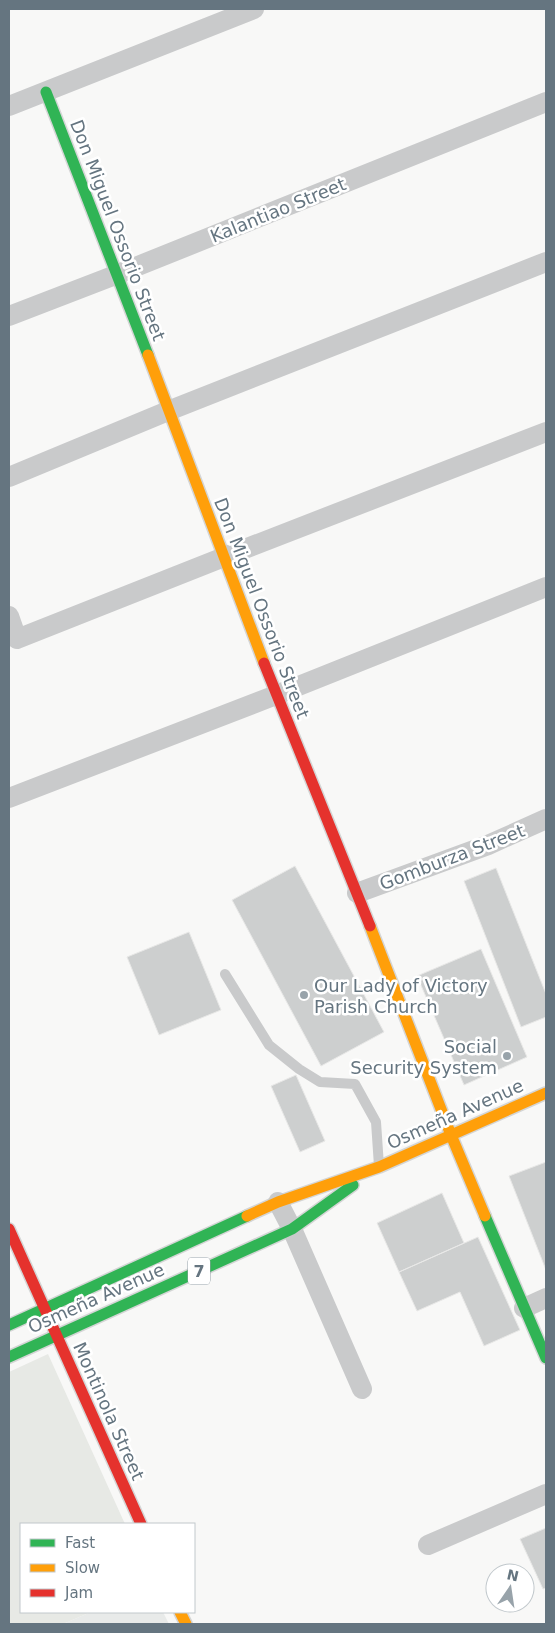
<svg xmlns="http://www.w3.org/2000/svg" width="555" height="1633" font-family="'DejaVu Sans',sans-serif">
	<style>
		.built { fill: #e8eae9 }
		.green { fill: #e7e9e5 }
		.building { fill: #cdcfcf; stroke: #e8e8e7 }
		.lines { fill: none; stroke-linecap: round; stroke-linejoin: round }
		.fast-casing { stroke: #d4d5d5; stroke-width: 14 }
		.slow-casing { stroke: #d4d5d5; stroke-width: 14 }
		.jam-casing { stroke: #d4d5d5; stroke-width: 14 }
		.lane { stroke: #c9cacb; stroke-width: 10 }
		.street { stroke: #c9cacb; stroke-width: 20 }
		.fast { stroke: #30b455; stroke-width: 11 }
		.slow { stroke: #ff9f0a; stroke-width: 11 }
		.jam { stroke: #e5322d; stroke-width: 11 }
		.poi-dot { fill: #98a3aa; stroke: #fff; stroke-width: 2 }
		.labels { text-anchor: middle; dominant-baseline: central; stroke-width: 5; stroke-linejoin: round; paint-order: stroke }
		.shield { fill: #fff; stroke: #939ea6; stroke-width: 1 }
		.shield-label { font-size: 16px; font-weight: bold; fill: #657580 }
		.street-label { font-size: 18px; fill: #657580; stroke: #fff }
		.poi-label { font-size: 18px; fill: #657580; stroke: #fff; text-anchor: start }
	</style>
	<rect width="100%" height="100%" fill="#f8f8f7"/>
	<path class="built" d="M91,1612H163L169,1624H63Z"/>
	<path class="green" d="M48,1354L125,1524H21V1612H91L63,1624H9V1372Z"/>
	<path class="building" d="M295,866L384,1032L321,1066L232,900Z
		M496,868L546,994V1017L521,1027L464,881Z
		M189,932L221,1010L159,1035L127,957Z
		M481,949L527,1057L464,1085L417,976Z
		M296,1075L325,1141L300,1152L271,1086Z
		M546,1162V1270L509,1176Z
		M442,1193L464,1243L399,1272L377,1223Z
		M478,1237L520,1330L484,1346L460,1292L417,1311L399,1272Z
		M546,1528V1588L543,1589L520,1539Z"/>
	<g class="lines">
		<defs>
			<path id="fast" d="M46,92L148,355
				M485,1216L546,1358
				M9,1325L247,1216
				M9,1357L292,1229L353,1185"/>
			<path id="slow" d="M148,355L264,663
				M370,926L451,1135L485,1216
				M247,1216L278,1202L379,1167L546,1093
				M180,1612L186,1624"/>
			<path id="jam" d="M264,663L370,926
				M9,1229L141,1524"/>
		</defs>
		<use href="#fast" class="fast-casing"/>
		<use href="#slow" class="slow-casing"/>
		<use href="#jam" class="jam-casing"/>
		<path class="lane" d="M225,974L269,1045L299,1069L320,1082L355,1084L376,1122L379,1166"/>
		<path class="street" d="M9,106L254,9
			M9,316L118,274L546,102
			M9,477L168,411L546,262
			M9,616L17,639L224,557L546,432
			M9,798L276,695L546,587
			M357,893L488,845L546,819
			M278,1202L292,1229L362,1389
			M524,1308L546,1298
			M428,1545L546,1494"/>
		<use href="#fast" class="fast"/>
		<use href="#slow" class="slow"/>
		<use href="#jam" class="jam"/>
	</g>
	<g class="poi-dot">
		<circle cx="304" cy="995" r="5"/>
		<circle cx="507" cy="1056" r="5"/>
	</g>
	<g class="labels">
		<rect class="shield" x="188" y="1257.5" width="22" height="27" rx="4"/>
		<g class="shield-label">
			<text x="199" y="1271">7</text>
		</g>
		<g class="street-label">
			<text transform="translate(278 210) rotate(-22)">Kalantiao Street</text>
			<text transform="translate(118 230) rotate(69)">Don Miguel Ossorio Street</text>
			<text transform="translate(262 608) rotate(69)">Don Miguel Ossorio Street</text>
			<text transform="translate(452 857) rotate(-21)">Gomburza Street</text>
			<text transform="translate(455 1114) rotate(-24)">Osmeña Avenue</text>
			<text transform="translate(96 1298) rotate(-24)">Osmeña Avenue</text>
			<text transform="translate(109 1411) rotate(66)">Montinola Street</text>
		</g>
		<g class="poi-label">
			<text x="314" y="985">Our Lady of Victory<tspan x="314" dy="21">Parish Church</tspan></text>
			<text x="497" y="1046" text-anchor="end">Social<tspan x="497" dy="21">Security System</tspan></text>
		</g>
	</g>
	<rect width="555" height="1633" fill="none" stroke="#657580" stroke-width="20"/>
	<rect x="20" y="1523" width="175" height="90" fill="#ffffff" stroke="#c1c8cc"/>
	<rect x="30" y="1539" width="25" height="8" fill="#30b455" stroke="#c1c8cc"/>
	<text x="65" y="1548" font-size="15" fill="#657580">Fast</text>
	<rect x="30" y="1564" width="25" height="8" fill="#ff9f0a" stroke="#c1c8cc"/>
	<text x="65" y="1573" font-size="15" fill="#657580">Slow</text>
	<rect x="30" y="1589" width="25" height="8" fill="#e5322d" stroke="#c1c8cc"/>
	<text x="65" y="1598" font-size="15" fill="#657580">Jam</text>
	<g transform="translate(510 1588) rotate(13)"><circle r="24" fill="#ffffff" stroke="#c1c8cc"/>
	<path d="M0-4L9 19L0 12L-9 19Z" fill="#98a3aa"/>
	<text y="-8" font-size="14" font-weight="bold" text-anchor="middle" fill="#657580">N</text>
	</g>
</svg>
